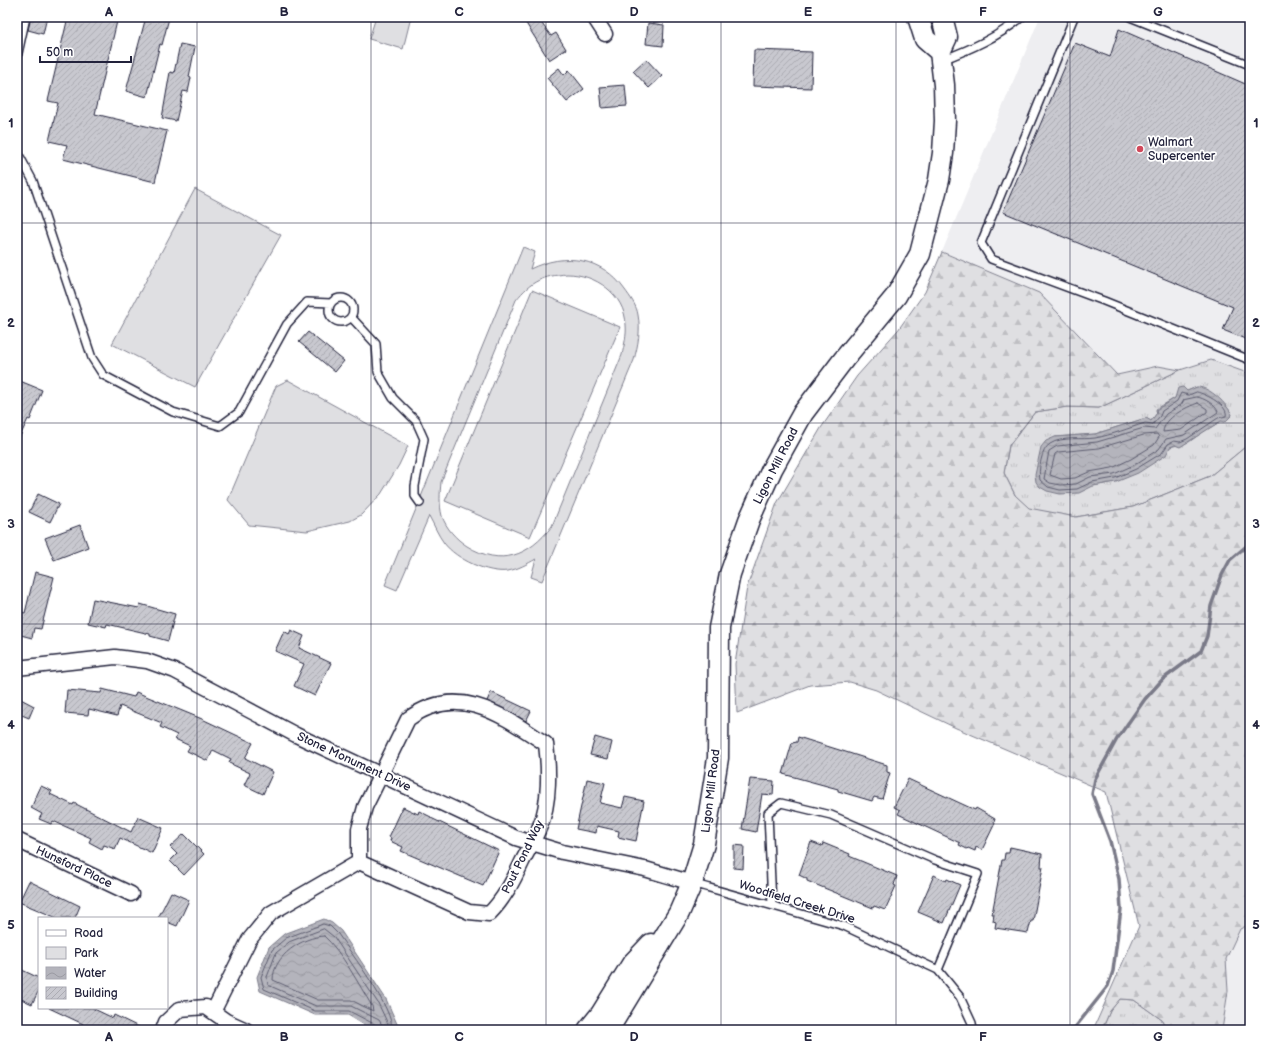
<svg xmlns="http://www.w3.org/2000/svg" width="1267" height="1047" font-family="'Balsamiq Sans',sans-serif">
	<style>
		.built { fill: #eeeef1 }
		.grass { fill: url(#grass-tufts); stroke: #80808e; fill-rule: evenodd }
		.forest { fill: url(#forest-firs); stroke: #80808e }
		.park { fill: #dfdfe2; stroke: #80808e; fill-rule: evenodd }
		.water { fill: url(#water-waves); stroke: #7a7a88 }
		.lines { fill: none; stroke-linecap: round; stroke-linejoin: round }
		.shore { stroke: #5c5c6f; stroke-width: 1 }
		.stream { stroke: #7a7a88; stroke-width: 3.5 }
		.building { fill: url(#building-hatch); stroke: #22223b }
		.lane-casing { stroke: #22223b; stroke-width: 10 }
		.street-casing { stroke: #22223b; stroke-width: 17 }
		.secondary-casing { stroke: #22223b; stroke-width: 23 }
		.lane { stroke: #fff; stroke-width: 7 }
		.street { stroke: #fff; stroke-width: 14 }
		.secondary { stroke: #fff; stroke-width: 20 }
		.grid { fill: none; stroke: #22223b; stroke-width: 1; stroke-opacity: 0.55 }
		.poi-dot { fill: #d1495b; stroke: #fff; stroke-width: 1.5 }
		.labels { text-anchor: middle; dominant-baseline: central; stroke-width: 3.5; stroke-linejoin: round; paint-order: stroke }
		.poi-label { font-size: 12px; fill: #22223b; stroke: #fff; text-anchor: start }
		.street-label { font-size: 12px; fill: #22223b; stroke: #fff }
		.neatline { fill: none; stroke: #22223b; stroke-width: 1.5 }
		.grid-label { font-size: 13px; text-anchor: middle; font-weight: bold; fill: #22223b }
	</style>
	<defs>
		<pattern id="grass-tufts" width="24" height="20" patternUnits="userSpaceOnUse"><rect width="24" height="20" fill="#dfdfe2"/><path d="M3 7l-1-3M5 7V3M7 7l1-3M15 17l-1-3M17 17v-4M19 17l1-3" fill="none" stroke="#bfbfc3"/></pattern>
		<pattern id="forest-firs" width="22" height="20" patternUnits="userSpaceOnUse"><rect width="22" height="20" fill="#dfdfe2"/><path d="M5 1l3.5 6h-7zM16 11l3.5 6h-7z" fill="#bfbfc3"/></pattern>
		<pattern id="water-waves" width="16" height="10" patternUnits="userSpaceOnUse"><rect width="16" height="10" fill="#b4b4bc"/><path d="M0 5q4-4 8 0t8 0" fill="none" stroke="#9a9aa2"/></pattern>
		<pattern id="building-hatch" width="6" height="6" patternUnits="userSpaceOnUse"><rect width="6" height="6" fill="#c8c8cf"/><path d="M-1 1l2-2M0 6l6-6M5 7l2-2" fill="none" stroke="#acacb3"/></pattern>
	</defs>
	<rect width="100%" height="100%" fill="#fff"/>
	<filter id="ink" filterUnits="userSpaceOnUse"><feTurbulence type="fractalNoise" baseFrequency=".025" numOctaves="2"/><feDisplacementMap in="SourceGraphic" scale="8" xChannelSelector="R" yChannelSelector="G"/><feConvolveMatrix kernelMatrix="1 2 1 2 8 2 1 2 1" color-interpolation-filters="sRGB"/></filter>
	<g filter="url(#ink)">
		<path class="built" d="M1040,17H1250V374L1211,360L1180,370L1158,366L1117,375L1039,293L942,252Z
			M1250,924V1030H1222L1228,991L1226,959L1240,928Z"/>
		<path class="grass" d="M1211,360L1250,374V443L1210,476L1133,507L1076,517L1029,509L1015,495L1004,473L1009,446L1035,412L1067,407L1099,408L1180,370ZM1183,387L1187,391L1197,387C1211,395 1225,400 1232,415L1204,431L1189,442L1170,447L1116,482L1093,486L1055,437L1095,434L1146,418L1151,421L1157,413L1156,409L1175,398Z
			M1120,999L1134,1000L1162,1020L1167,1030H1102L1110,1011Z"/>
		<path class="forest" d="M942,252L1039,293L1117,375L1158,366L1180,370L1099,408L1067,407L1035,412L1009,445L1004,473L1015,495L1029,508L1076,517L1133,507L1210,476L1250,443V924L1240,929L1226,959L1228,991L1222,1030H1167L1162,1020L1134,1000L1120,999L1110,1011L1102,1030H1093L1139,926L1106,792L956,728L876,690L850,682L810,685L737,713L735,664L747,587L777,503L821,428L857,376L898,330L925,292Z"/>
		<path class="park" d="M376,17H411L403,49L369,39Z
			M195,189L281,235L195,387L112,344Z
			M523,247L535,252L530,269C565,252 602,257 625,290C630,297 637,306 638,315C641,330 638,345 634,360L542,581L531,577L536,559C527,564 518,569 508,571C488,574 456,559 444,543C438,535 434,525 429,516L397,590L385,585ZM567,274C595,274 625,294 626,325C627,336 624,345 622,355L552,526C529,556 501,567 467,546C456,539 446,528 442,516C439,504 440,493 441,482L516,300C531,281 543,276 567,274Z
			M532,290L620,327L530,537L445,501Z
			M288,380L408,446L399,465L381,494L361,515L350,521L307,531L249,525L228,500L276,386Z"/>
		<path class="water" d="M1183,387L1187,391C1190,390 1194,388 1197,387C1210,387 1227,404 1232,415L1225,422L1221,421L1180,447L1175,445L1170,447L1166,455L1138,473L1116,482L1093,486L1079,493L1060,494L1047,491L1040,487L1036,482L1035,475L1041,447L1046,441L1055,437L1095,434L1146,418L1151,421L1157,413L1156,410L1175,398L1178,388Z
			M324,919L332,923L341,931L386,999L398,1026L395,1030H380L366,1026L348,1015H315L260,991L257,977L269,947L284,934Z"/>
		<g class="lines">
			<path class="shore" d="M1197,392C1206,394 1229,406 1226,416L1218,418L1187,439L1180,442L1174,441L1168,444L1162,453L1136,469L1115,478L1092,482L1077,489L1060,490L1048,487L1040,480C1038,471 1041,449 1050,444C1062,436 1082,440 1095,438C1112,435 1129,428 1145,423L1153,424L1160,416L1162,411L1177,401L1181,393L1188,395Z
				M1197,397C1204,398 1216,405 1218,412L1184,435L1166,439L1159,449L1134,465L1114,474L1090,477L1076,484L1061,485L1050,483L1044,479L1049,451L1057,446L1097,442L1144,428L1155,429L1166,414L1181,405L1184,400Z
				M1198,403L1207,409V412L1181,430L1163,432C1164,418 1186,407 1198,403Z
				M1144,435L1157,434L1159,437L1154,445L1131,459L1112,468L1089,472L1075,478L1061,479L1050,475L1055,454L1058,452L1099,448Z
				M324,929L334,937L378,1003L388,1024L386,1028H384L379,1020L351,1006H316L268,985L267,977L276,953L289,942Z
				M324,936C342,952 359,985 372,1006L373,1011L351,1000H318L273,980C273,956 302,937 324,936Z
				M378,1030L376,1025L349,1011H315L264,989L261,977L272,950L286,938L323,924L330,926L338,934C351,953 394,1009 392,1030"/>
			<path class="stream" d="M1073,1030L1108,986L1113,971L1121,909L1119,879L1110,841L1092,794L1095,779L1117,739L1145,699L1163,679L1201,651L1207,636L1211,606L1222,575L1230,560L1250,543"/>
		</g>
		<path class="building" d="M31,17H47L43,34L28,30Z
			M68,17H118L95,114L167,131L155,182L63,159L67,145L49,141L58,103L48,101Z
			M146,17L169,18L162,45L160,44L147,97L126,91Z
			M522,17H537L551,36L556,33L566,49L549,60Z
			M648,23L664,25L663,46L646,44Z
			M1119,29L1250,86V341L1223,330L1233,307L1003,212L1075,43L1110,57Z
			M180,44L195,47L189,77L191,78L188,92L183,91L176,121L162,118L170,72L174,73Z
			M754,50L812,52L811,88L753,86Z
			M646,59L662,76L649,88L633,71Z
			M559,68L564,75L569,70L584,89L567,102L547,78Z
			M625,85L627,106L602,108L600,87Z
			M308,332L344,361L335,372L299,342Z
			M20,381L42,390L30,420L28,419L17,443V389Z
			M38,494L59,504L50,522L29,512Z
			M80,525L88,547L54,560L45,538Z
			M35,572L54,577L41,629L34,628L32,638L17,634V611L25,613Z
			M93,599L139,608L140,604L175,614L168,641L150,636V634L107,624L106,627L88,623Z
			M291,630L304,636L299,648L331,663L315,696L294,686L304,664L275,651L284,631L289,634Z
			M102,689L134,697L136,692L202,719L253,743L245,758L273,772L263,794L244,785L250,773L229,763L231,759L213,750L208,761L187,751L190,746L175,739L177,735L160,727L162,723L120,706L117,716L89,709L88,715L65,713L67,690L101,693Z
			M491,692L531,711L526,721L487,701Z
			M17,697L34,706L29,718L17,713Z
			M595,737L612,742L608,759L590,755Z
			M798,737L887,765V772L890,773L882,799L874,797L872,801L838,791V789L783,774L792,743L797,742Z
			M587,779L605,783L600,803L622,808L625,797L644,801L636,841L618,837L619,831L597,826L596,833L576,829Z
			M750,779L774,781L773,795L762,794L756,832L742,829Z
			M908,779L975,810L976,808L995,819L994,822L995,823L982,850L976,847L975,851L968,848L967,849L959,845L960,843L898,814L900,810L894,807Z
			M41,786L52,791L50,794L73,805L74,803L131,832L138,817L163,828L152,853L120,838L115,849L104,845L102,849L89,842L91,838L53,821L51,824L39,819L42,814L31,808Z
			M403,807L418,814L419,811L431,817V818L499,851L483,886L401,851L403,847L390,841L391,838L389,837Z
			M184,834L204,854L184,875L170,861L177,854L170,847Z
			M811,842L822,846L823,843L850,854L849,856L897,876L894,885L896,886L885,910L874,906L873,908L807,881V879L799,875Z
			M734,845L744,846L743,869L734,868Z
			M1010,847L1042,854L1041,867H1043L1033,921H1031L1028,933L995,928L996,922L993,921L994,914H992L1002,860H1004L1005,853H1009Z
			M934,875L946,881L947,879L960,885L944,923L918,912Z
			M29,881L80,906L75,918H57L19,902Z
			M171,892L189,900L177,926L167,922V918H158Z
			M20,969L39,978V990L32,1004L17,997V975Z
			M49,1008H92L113,1018L114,1015L145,1030H80L83,1024Z"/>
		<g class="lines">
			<defs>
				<path id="lane" d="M1074,17L981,243L991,259L1104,301L1250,360
					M1130,17L1250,65
					M17,58L26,17
					M942,60C971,49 998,37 1022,17
					M17,151L33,181L92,358L103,375L173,412L220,426L239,412L287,324L307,302L331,303
					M329 310a12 12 0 1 1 24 0a12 12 0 1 1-24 0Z
					M351,317L376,344L378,372L393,398L416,421L424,439L415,486V496L420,503
					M692,883L844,926L938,970L960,997L972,1023L973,1030
					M772,905L768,813L781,803L831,815L935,860L978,874L938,970"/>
				<path id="street" d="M594,17L605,34
					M17,668L115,657L147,661L175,671L296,735L516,838L562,852L645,869L692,883
					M17,840L131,894
					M213,1012L249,940L271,913L359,862V829L365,807L408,719C458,682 502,715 546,744C549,768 550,803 540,826C535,839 528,850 522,862C513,881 504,899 489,914L469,912L359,862
					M163,1030L166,1022L180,1009L206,1007L226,1021L246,1030"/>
				<path id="secondary" d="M918,17L925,39L940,52
					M588,1030L601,1014L632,964L651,944
					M608,1030L679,913L692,883L704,844L718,758L719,628L730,574L749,520L772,469L803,413L844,359L896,296L920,254L939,180L943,153L945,121L944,85L940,52L947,37L942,17"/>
			</defs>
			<use href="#lane" class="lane-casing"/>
			<use href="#street" class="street-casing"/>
			<use href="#secondary" class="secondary-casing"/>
			<use href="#lane" class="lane"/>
			<use href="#street" class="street"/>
			<use href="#secondary" class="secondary"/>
		</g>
	</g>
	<path class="grid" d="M197,17V1030M371,17V1030M546,17V1030M721,17V1030M896,17V1030M1070,17V1030M17,223H1250M17,423H1250M17,624H1250M17,824H1250"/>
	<circle class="poi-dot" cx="1140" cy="149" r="4"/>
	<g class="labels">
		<g class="poi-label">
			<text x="1148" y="142">Walmart<tspan x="1148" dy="14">Supercenter</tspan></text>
		</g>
		<g class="street-label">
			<text transform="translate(776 466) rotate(-63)">Ligon Mill Road</text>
			<text transform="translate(354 762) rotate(25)">Stone Monument Drive</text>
			<text transform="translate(711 791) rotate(-83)">Ligon Mill Road</text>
			<text transform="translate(523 857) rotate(-64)">Pout Pond Way</text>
			<text transform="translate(74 867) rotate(25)">Hunsford Place</text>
			<text transform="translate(797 902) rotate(17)">Woodfield Creek Drive</text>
		</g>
	</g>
	<rect width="1267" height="1047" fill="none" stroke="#fff" stroke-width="44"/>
	<rect x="38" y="917" width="130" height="92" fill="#ffffff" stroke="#a7a7b1"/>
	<rect x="46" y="930" width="20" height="6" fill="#ffffff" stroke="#a7a7b1"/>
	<text x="74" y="937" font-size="12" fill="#22223b">Road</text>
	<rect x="46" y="947" width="20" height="12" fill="#dfdfe2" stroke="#a7a7b1"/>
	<text x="74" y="957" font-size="12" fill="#22223b">Park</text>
	<rect x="46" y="967" width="20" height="12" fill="url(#water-waves)" stroke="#a7a7b1"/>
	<text x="74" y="977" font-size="12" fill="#22223b">Water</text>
	<rect x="46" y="987" width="20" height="12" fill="url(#building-hatch)" stroke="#a7a7b1"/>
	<text x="74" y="997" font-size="12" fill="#22223b">Building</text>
	<path d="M40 56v6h91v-6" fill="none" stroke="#22223b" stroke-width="2"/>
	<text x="46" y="56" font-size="12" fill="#22223b" stroke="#ffffff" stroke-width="3" paint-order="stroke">50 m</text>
	<rect x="22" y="22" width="1223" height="1003" class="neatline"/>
	<g class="grid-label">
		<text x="109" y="16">A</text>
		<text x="284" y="16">B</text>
		<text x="459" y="16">C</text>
		<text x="634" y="16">D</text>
		<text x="808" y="16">E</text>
		<text x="983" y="16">F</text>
		<text x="1158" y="16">G</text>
		<text x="11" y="127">1</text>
		<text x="1256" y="127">1</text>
		<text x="11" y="327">2</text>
		<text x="1256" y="327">2</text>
		<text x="11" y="528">3</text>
		<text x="1256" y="528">3</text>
		<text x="11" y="729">4</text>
		<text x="1256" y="729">4</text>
		<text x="11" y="929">5</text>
		<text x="1256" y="929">5</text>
		<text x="109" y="1041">A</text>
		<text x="284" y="1041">B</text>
		<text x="459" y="1041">C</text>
		<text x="634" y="1041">D</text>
		<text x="808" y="1041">E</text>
		<text x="983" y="1041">F</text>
		<text x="1158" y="1041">G</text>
	</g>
</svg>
